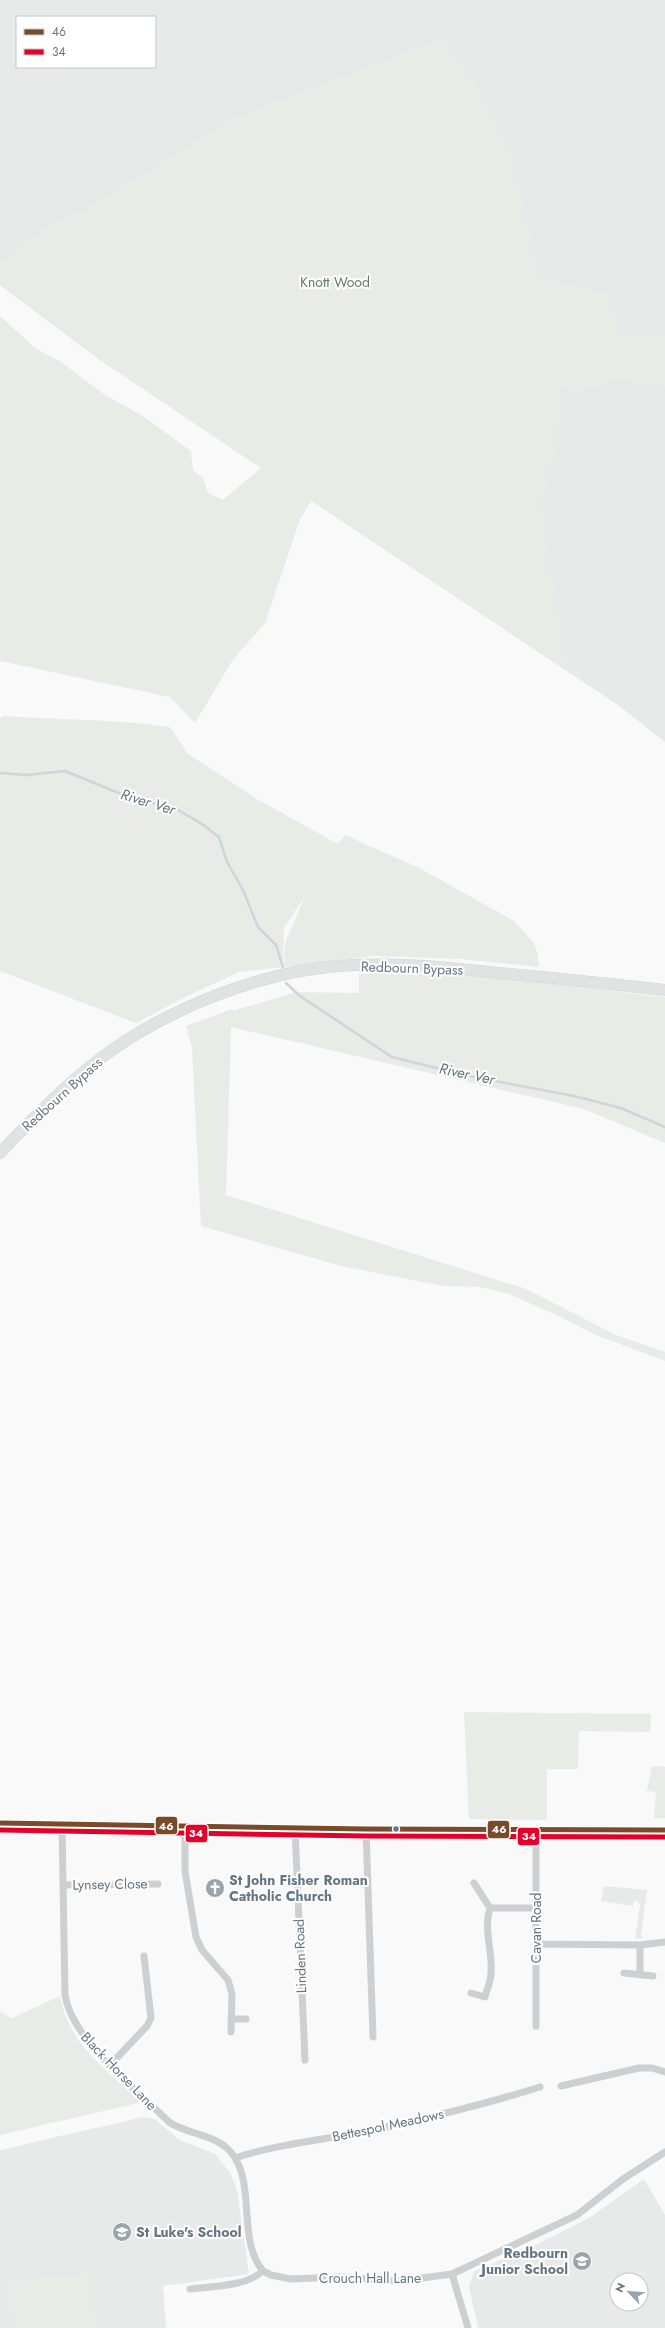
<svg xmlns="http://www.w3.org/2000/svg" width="665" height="2328" font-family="Jost,sans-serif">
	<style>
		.built { fill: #e8e9e9; fill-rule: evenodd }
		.green { fill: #e8ebe6 }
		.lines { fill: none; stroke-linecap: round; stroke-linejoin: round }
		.stream { stroke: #ced6d9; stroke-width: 2.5 }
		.primary-casing { stroke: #d5d6d7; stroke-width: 12 }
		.minor { stroke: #cecfd0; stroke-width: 7 }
		.primary { stroke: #e1e2e2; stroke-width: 11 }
		.bus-1-casing { stroke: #fff; stroke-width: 8 }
		.bus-2-casing { stroke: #fff; stroke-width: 8 }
		.bus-1 { stroke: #7a4b2a; stroke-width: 5 }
		.bus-2 { stroke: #e4002b; stroke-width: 5 }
		.bus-dot { fill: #657683; stroke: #fff; stroke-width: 1.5 }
		.labels { text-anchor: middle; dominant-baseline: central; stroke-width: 4; stroke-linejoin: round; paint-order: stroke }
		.park-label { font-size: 14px; fill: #687a64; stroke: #fff }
		.street-label { font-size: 14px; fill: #657683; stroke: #fff }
		.poi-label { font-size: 14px; font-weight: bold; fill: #657683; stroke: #fff; text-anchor: start }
		.water-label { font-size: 15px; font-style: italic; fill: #60757c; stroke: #fff }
		.line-badge { stroke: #fff; stroke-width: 1.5 }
		.badge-label { font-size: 11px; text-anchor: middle; font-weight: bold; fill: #fff }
	</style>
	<rect width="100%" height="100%" fill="#f9f9f9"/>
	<path class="built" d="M0,0H665V742L618,705L100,360L0,285ZM17,17H155V67H17Z
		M604,1886L647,1890L641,1935L643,1938L635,1939L640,1905L638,1901L634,1900L633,1906L601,1901Z
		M143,2117L155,2119L178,2139L215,2154L230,2173L237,2190L249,2274L163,2286L166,2328H0V2150Z
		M644,2179L665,2215V2328H478L469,2287L474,2271L525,2250L589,2218ZM617,2280H641V2304H617Z"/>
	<path class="green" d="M443,38L480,93L511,153L539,277L609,294L623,335L665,336V386L616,381L572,393L561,386L559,435L542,499L544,540L558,607L570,673L312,500L300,519L265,623L232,661L195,723L170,697L0,661V316L35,348L61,362L105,395L141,415L191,451L193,470L203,478L208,493L223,500L261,468L100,360L0,285V263L52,222L84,210L237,116Z
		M5,716C60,720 115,719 170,727L188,754L257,799L338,844L345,835L419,868L514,921L534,943L538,955L539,967L461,959L374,956L284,967L285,943L305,896L284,928L283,967L239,972L185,997L136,1023L0,971V718Z
		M395,972L506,978L665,997V1143L584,1109L231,1027L226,1195L526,1289L616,1335L665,1352V1361L596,1335L561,1317L509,1294L480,1287L443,1286L341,1266L201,1226L192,1048L186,1026L232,1009L233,1011L296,992L359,993V974Z
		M464,1712L651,1714L650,1732L579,1731L578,1769H547V1820L469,1819Z
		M652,1766L665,1767V1818H654L656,1792L647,1791Z
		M60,1996C68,2043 108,2073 142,2102L0,2135V2012L12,2018Z
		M91,2272L96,2328H11L5,2282Z"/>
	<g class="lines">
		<path class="stream" d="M0,773L27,775L65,771L126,796L176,809L202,824L219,837L227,862L243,890L258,927L276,945L283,967
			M286,983L300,996L392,1057L464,1075L574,1096L621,1108L665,1127"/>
		<defs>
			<path id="primary" d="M0,1153C32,1119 64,1086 101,1058C165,1010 258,972 339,966C392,962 445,967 499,973C554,978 610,984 665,990"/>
		</defs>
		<use href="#primary" class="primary-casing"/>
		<path class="minor" d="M0,1823L366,1829L665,1830
			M62,1824L65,1995C72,2040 137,2090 169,2122C187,2134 211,2134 227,2148C259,2178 235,2237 263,2271
			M185,1825V1871L196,1937L202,1950L228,1980L232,1994L231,2032
			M295,1828L305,2060
			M366,1829L373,2037
			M536,1829V2026
			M474,1883L490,1908
			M63,1885L158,1884
			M536,1944L640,1945L665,1942
			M624,1973L653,1976
			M640,1975V1945
			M471,1993L485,1997C487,1989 491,1981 491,1973C493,1951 483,1929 490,1908H536
			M231,2019H246
			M110,2065L147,2026L151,2018L144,1956
			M561,2086L639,2068H652L665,2072
			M235,2158C281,2143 331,2139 378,2129C432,2117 486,2104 540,2087
			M452,2274L468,2328
			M190,2289C212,2286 245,2287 263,2271L271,2275L291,2279L340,2277L400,2281L452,2274L577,2215L623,2179L665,2152"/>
		<use href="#primary" class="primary"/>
		<defs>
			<path id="bus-1" d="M0,1823L366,1829L665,1830"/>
			<path id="bus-2" d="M0,1830L366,1836L665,1837"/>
		</defs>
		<use href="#bus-1" class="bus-1-casing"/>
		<use href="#bus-2" class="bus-2-casing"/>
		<use href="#bus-1" class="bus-1"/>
		<use href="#bus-2" class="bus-2"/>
	</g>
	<defs>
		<symbol id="church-disc" viewBox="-11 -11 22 22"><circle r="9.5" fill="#99a4ac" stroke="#fff"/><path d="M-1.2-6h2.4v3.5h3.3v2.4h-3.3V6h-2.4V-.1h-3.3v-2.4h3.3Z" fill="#fff"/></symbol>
		<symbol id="school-disc" viewBox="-11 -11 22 22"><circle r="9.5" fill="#99a4ac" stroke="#fff"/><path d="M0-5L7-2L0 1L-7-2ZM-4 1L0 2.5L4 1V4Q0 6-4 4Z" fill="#fff"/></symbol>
	</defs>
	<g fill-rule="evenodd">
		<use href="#church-disc" x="204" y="1877" width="22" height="22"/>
		<use href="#school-disc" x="111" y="2221" width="22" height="22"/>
		<use href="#school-disc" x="571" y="2250" width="22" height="22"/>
	</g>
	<circle class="bus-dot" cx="396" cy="1829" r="3.5"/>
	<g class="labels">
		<g class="park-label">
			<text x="335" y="282">Knott Wood</text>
		</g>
		<g class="street-label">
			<text transform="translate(412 968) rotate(2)">Redbourn Bypass</text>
			<text transform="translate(62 1094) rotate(-42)">Redbourn Bypass</text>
			<text transform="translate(110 1884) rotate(-1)">Lynsey Close</text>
			<text transform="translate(536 1928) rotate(-90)">Cavan Road</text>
			<text transform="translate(300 1956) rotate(-92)">Linden Road</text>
			<text transform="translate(119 2071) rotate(46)">Black Horse Lane</text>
			<text transform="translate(388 2125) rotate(-12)">Bettespol Meadows</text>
			<text x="370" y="2278">Crouch Hall Lane</text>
		</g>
		<g class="poi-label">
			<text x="229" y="1880">St John Fisher Roman<tspan x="229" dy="16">Catholic Church</tspan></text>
			<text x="136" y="2232">St Luke's School</text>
			<text x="568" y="2253" text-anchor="end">Redbourn<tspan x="568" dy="16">Junior School</tspan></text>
		</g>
		<g class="water-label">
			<text transform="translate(148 802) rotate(17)">River Ver</text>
			<text transform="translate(467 1074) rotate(12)">River Ver</text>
		</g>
	</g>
	<g class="line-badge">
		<rect x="155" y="1816" width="23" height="19" rx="4" fill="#7a4b2a"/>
		<rect x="487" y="1820" width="23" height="19" rx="4" fill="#7a4b2a"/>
		<rect x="185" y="1824" width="23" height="19" rx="4" fill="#e4002b"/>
		<rect x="517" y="1827" width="23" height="19" rx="4" fill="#e4002b"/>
	</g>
	<g class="badge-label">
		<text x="166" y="1830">46</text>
		<text x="499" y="1833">46</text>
		<text x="196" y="1837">34</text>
		<text x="529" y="1840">34</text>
	</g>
	<rect x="16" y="16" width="140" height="52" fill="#ffffff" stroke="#c1c8cd"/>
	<rect x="24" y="29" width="20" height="6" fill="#7a4b2a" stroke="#c1c8cd"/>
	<text x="52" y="36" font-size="12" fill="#657683">46</text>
	<rect x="24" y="49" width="20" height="6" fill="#e4002b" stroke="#c1c8cd"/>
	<text x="52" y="56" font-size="12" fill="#657683">34</text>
	<g transform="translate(629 2292) rotate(296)"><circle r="19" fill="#ffffff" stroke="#c1c8cd"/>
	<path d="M0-3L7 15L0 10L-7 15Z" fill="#99a4ac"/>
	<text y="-6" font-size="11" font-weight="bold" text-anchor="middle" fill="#657683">N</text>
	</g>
</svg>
